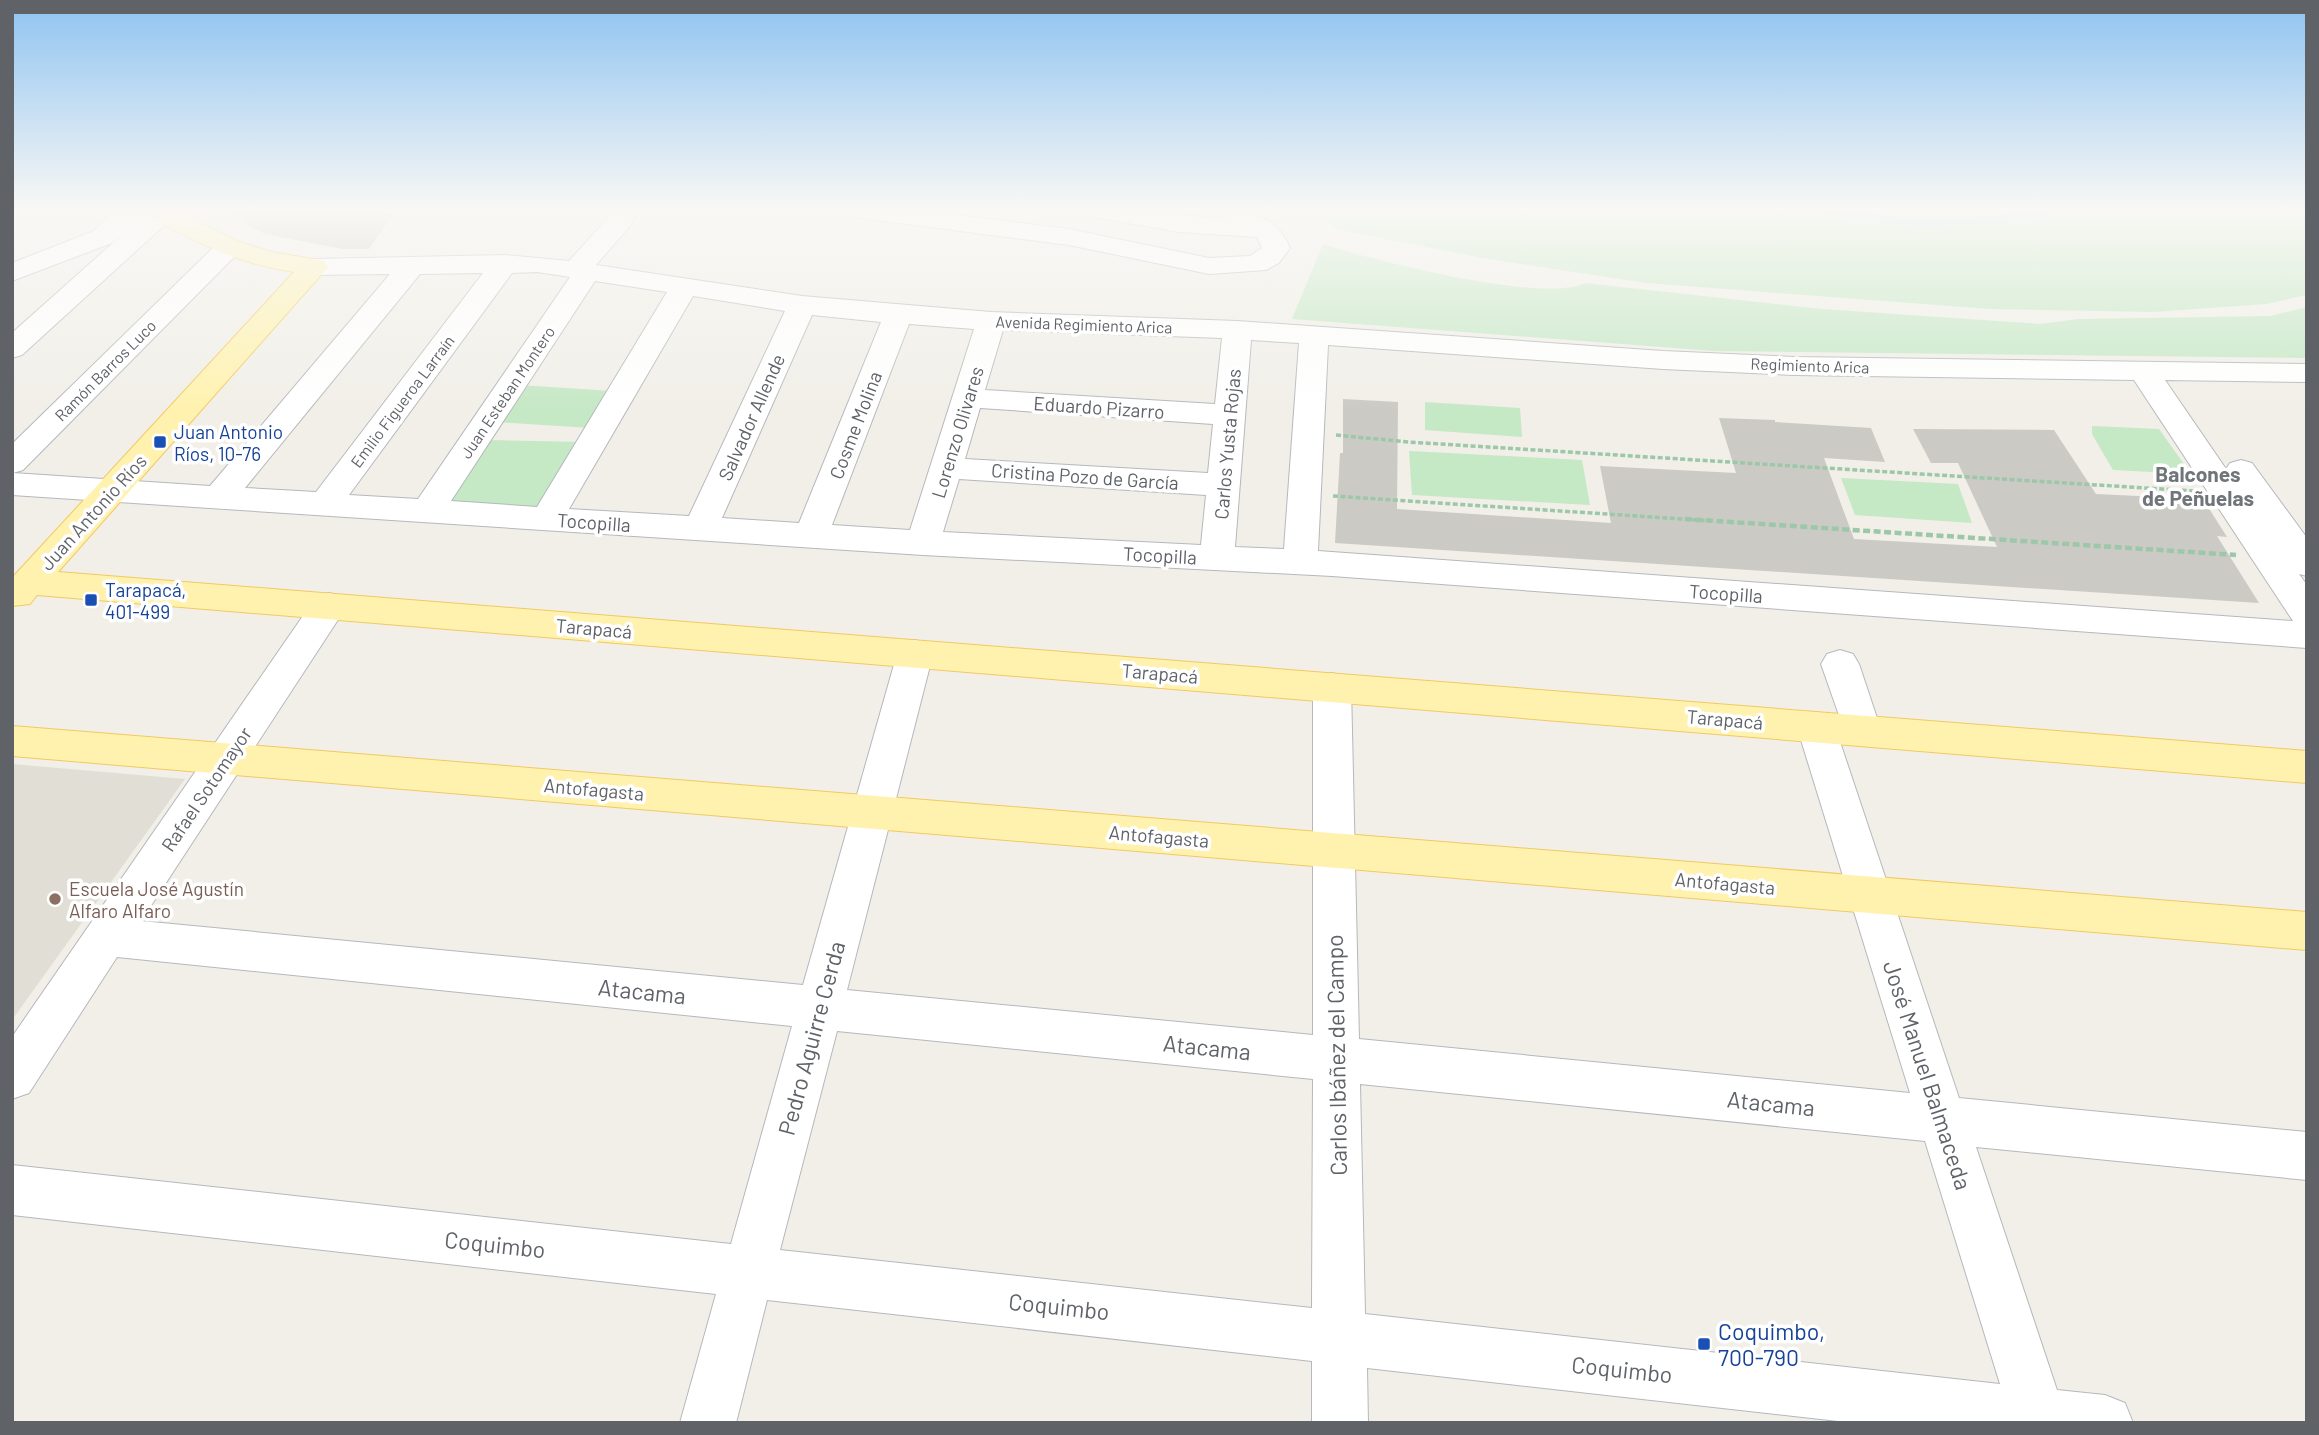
<svg xmlns="http://www.w3.org/2000/svg" width="2319" height="1435" font-family="Barlow,sans-serif">
	<style>
		.education { fill: #e1ded6 }
		.green { fill: #c5e8c5 }
		.lines { fill: none; stroke-linecap: round; stroke-linejoin: round }
		.stream { stroke: #aadaff; stroke-width: 6 }
		.building { fill: #cccac5 }
		.minor-casing { stroke: #b5b8bc; stroke-width: 2 }
		.major-casing { stroke: #f2c960; stroke-width: 2 }
		.path-far1 { stroke: #9cc7a9; stroke-width: 3.5; stroke-dasharray: 5 2.5; stroke-linecap: butt }
		.path { stroke: #9cc7a9; stroke-width: 4.5; stroke-dasharray: 7 3.5; stroke-linecap: butt }
		.minor { fill: #fff; fill-rule: evenodd }
		.major { fill: #fff2af; fill-rule: evenodd }
		.transit-dot { fill: #1a4fb4; stroke: #fff; stroke-width: 2.5 }
		.education-dot { fill: #8d6e63; stroke: #fff; stroke-width: 2.5 }
		.labels { text-anchor: middle; dominant-baseline: central; stroke-width: 7; stroke-linejoin: round; paint-order: stroke }
		.far-street-label { font-size: 16px; fill: #5f6368; stroke: #fff }
		.street-label { font-size: 19px; fill: #5f6368; stroke: #fff }
		.transit-label { font-size: 19px; fill: #164399; stroke: #fff; text-anchor: start }
		.education-label { font-size: 19px; fill: #785e54; stroke: #fff; text-anchor: start }
		.neighbourhood-label { font-size: 21px; font-weight: bold; fill: #70757a; stroke: #fff }
		.near-street-label { font-size: 23px; fill: #5f6368; stroke: #fff }
		.near-transit-label { font-size: 23px; fill: #164399; stroke: #fff; text-anchor: start }
	</style>
	<rect width="100%" height="100%" fill="#f1efe8"/>
	<path class="education" d="M12,764L185,779L12,1020Z"/>
	<path class="green" d="M1306,210H2307V295L2266,304L2153,312L1990,309L1646,283L1482,258L1340,230Z
		M1323,244C1372,260 1543,304 1585,283L1822,309L2040,324L2079,319L2270,316L2307,307V358L1714,351L1292,319Z
		M519,385L612,391L590,428L495,422Z
		M1425,402L1520,408L1522,437L1425,430Z
		M2092,426L2159,429L2191,474L2113,470L2092,434Z
		M487,440L584,442L545,509L443,503Z
		M1409,451L1582,460L1590,505L1412,495Z
		M1841,478L1958,484L1972,523L1855,515Z"/>
	<g class="lines">
		<path class="stream" d="M1817,210L1922,224L2003,219L2050,210"/>
	</g>
	<path class="building" d="M225,210H296L393,214L369,249H343L265,234L244,223L249,221Z
		M1343,399L1398,402L1397,509L1611,523L1600,466L1736,473L1719,418L1775,420V422L1871,428L1885,462L1824,458L1854,539L1997,547L1958,463H1931L1913,429L2054,430L2096,494L2203,499L2227,537L2217,536L2259,603L1335,543L1340,453H1343Z"/>
	<g class="lines">
		<defs>
			<path id="minor" d="M123,210H141L144,214L149,210H181L22,355L12,358V333L133,225L112,243L12,281V263L94,231L110,215Z
				M605,210H631L635,215L630,226L596,265L802,296L991,312L1237,321L1663,351L1794,357L2307,364V382L2165,380L2226,469L2230,463L2241,460L2252,463L2307,538V576L2299,574L2307,585V648L1332,576L923,555L12,495V444L219,242L229,240L239,242L243,248L23,470L13,473L210,486L390,274L314,275L304,273L300,267L304,261L314,259L505,255L569,261L608,218ZM537,272L570,277L418,499L349,495L512,273ZM483,273L316,492L245,488L420,274ZM595,281L667,292L537,507L451,501ZM693,296L785,311L689,516L569,509ZM812,315L881,322L799,523L722,518ZM909,324L974,329L910,530L832,525ZM1003,330L1222,338L1215,404L985,390ZM1251,340L1299,343L1284,549L1235,547ZM1328,345L1663,369L1794,375L2134,380L2293,621L1318,551ZM980,408L1213,424L1208,473L965,459ZM959,479L1206,495L1201,545L943,532Z
				M847,210H917L1069,229L1209,258L1250,256L1262,248L1257,237L1179,232L1100,218L1091,216L1087,210C1133,206 1180,216 1226,219L1216,210C1250,210 1275,214 1290,248L1279,263L1266,270L1209,274L1069,245L860,218L851,216Z
				M329,593L342,597L347,606L141,921L803,985L897,654L902,644L915,640L928,644L933,654L847,990L1313,1035V687L1319,677L1332,673L1345,677L1351,687L1359,1039L1910,1093L1797,727L1802,716L1816,712L1830,716L1835,727L1959,1098L2307,1132V1180L1976,1147L2057,1390L2105,1395L2125,1403L2133,1423H1856L1367,1368L1368,1423H1312V1361L767,1300L736,1423H680L716,1294L12,1215V1165L731,1244L792,1026L117,957L29,1093L12,1099V1037L316,597ZM837,1031L1313,1079L1312,1308L780,1250ZM1360,1084L1925,1141L2000,1384L1365,1314Z
				M1840,650L1853,654L1859,664L1881,730L1876,741L1862,745L1848,741L1821,664L1827,654Z"/>
			<path id="major" d="M144,210H176L239,242L272,252L324,261L328,267L58,572L2307,751V783L37,595L30,604L12,606V578L294,272C234,263 200,243 148,216Z
				M12,726L2307,912V950L12,756Z"/>
		</defs>
		<use href="#minor" class="minor-casing"/>
		<use href="#major" class="major-casing"/>
		<path class="path-far1" d="M1336,435L1408,442L2194,491
			M1333,496L1712,521"/>
		<path class="path" d="M1685,519L2236,555"/>
		<use href="#minor" class="minor"/>
		<use href="#major" class="major"/>
	</g>
	<linearGradient id="sky" x2="0" y2="1"><stop stop-color="#8fc3f1"/><stop offset="0.51" stop-color="#f9f8f5"/><stop offset="1" stop-color="#f9f8f5" stop-opacity="0"/></linearGradient>
	<rect width="2319" height="410" fill="url(#sky)"/>
	<g class="transit-dot">
		<rect x="153" y="435" width="14" height="14" rx="3.5"/>
		<rect x="84" y="593" width="14" height="14" rx="3.5"/>
		<rect x="1697" y="1337" width="14" height="14" rx="3.5"/>
	</g>
	<circle class="education-dot" cx="55" cy="899" r="7"/>
	<g class="labels">
		<g class="far-street-label">
			<text transform="translate(1084 324) rotate(2)">Avenida Regimiento Arica</text>
			<text transform="translate(1810 365) rotate(2)">Regimiento Arica</text>
			<text transform="translate(105 370) rotate(-45)">Ramón Barros Luco</text>
			<text transform="translate(507 392) rotate(-56)">Juan Esteban Montero</text>
			<text transform="translate(402 401) rotate(-53)">Emilio Figueroa Larraín</text>
		</g>
		<g class="street-label">
			<text transform="translate(1099 407) rotate(4)">Eduardo Pizarro</text>
			<text transform="translate(751 417) rotate(-66)">Salvador Allende</text>
			<text transform="translate(855 425) rotate(-69)">Cosme Molina</text>
			<text transform="translate(957 432) rotate(-73)">Lorenzo Olivares</text>
			<text transform="translate(1227 444) rotate(-85)">Carlos Yusta Rojas</text>
			<text transform="translate(1085 476) rotate(4)">Cristina Pozo de García</text>
			<text transform="translate(93 512) rotate(-48)">Juan Antonio Ríos</text>
			<text transform="translate(594 522) rotate(4)">Tocopilla</text>
			<text transform="translate(1160 555) rotate(3)">Tocopilla</text>
			<text transform="translate(1726 593) rotate(4)">Tocopilla</text>
			<text transform="translate(594 628) rotate(5)">Tarapacá</text>
			<text transform="translate(1160 673) rotate(5)">Tarapacá</text>
			<text transform="translate(1725 719) rotate(5)">Tarapacá</text>
			<text transform="translate(206 789) rotate(-56)">Rafael Sotomayor</text>
			<text transform="translate(594 789) rotate(5)">Antofagasta</text>
			<text transform="translate(1159 836) rotate(5)">Antofagasta</text>
			<text transform="translate(1725 883) rotate(5)">Antofagasta</text>
		</g>
		<g class="transit-label">
			<text x="174" y="431">Juan Antonio<tspan x="174" dy="22">Ríos, 10-76</tspan></text>
			<text x="105" y="589">Tarapacá,<tspan x="105" dy="22">401-499</tspan></text>
		</g>
		<g class="education-label">
			<text x="69" y="888">Escuela José Agustín<tspan x="69" dy="22">Alfaro Alfaro</tspan></text>
		</g>
		<g class="neighbourhood-label">
			<text x="2198" y="473">Balcones<tspan x="2198" dy="24">de Peñuelas</tspan></text>
		</g>
		<g class="near-street-label">
			<text transform="translate(642 991) rotate(6)">Atacama</text>
			<text transform="translate(811 1038) rotate(-75)">Pedro Aguirre Cerda</text>
			<text transform="translate(1207 1047) rotate(6)">Atacama</text>
			<text transform="translate(1336 1055) rotate(-91)">Carlos Ibáñez del Campo</text>
			<text transform="translate(1928 1075) rotate(72)">José Manuel Balmaceda</text>
			<text transform="translate(1771 1103) rotate(6)">Atacama</text>
			<text transform="translate(495 1244) rotate(6)">Coquimbo</text>
			<text transform="translate(1059 1306) rotate(6)">Coquimbo</text>
			<text transform="translate(1622 1369) rotate(6)">Coquimbo</text>
		</g>
		<g class="near-transit-label">
			<text x="1718" y="1331">Coquimbo,<tspan x="1718" dy="26">700-790</tspan></text>
		</g>
	</g>
	<rect width="2319" height="1435" fill="none" stroke="#5f6368" stroke-width="28"/>
</svg>
